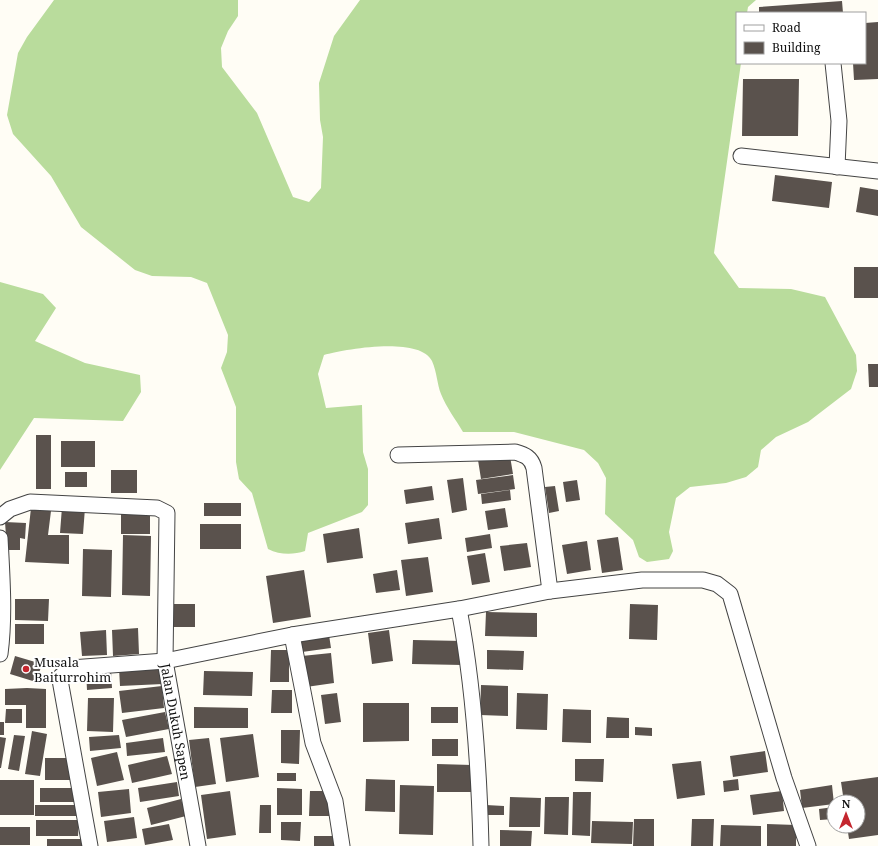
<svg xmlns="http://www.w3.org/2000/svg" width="878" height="846" font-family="'Noto Serif',serif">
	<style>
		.forest { fill: #b9dc9c }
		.building { fill: #5a524d }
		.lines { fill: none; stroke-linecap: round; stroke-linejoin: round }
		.street-casing { stroke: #444; stroke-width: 17 }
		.street { stroke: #fff; stroke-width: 15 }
		.poi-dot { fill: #c4262e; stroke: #fff; stroke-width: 1.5 }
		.labels { text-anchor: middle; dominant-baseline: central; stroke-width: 4; stroke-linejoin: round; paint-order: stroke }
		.poi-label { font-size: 13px; fill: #111; stroke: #fff; text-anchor: start }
		.street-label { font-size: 13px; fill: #111; stroke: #fff }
	</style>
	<rect width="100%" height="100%" fill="#fffdf5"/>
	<path class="forest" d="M54,0H238V16L228,31L221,48L222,67L257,113L293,197L309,202L321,188L323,137L320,120L319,83L334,36L360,0H756L748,7L747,13H737V63H741L714,253L739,288L791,289L825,297L856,355L857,371L851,389L808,422L776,437L761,450L758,467L746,477L726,483L690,487L676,498L669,532L673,551L669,559L647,562L639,557L633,540L605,514L606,478L598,463L584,450L514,432H463C456,420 446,407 441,394C437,384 437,372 432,361C420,336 345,349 324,355L318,374L326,408L362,405L363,452L368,469V505L362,512L308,533L305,551C293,555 280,555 268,549L252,493L239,479L236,462V407L221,368L227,352L228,335L207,283L191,277L152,276L135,270L81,227L51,176L13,134L7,115L18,53L27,37Z
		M0,282L43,294L56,308L35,341L85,363L140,375L141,392L123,421L34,418L0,470Z"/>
	<path class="building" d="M842,1L843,13H759V7Z
		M878,22V79L854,80L853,63H865V23Z
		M743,79H799L798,136H742Z
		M775,175L832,182L829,208L772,201Z
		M860,187L878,190V216L856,212Z
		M854,267H878V298H854Z
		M868,364H878V387H869Z
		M36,435H51V489H36Z
		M61,441H95V467H61Z
		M510,456L513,474L481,479L478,460Z
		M111,470H137V493H111Z
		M65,472H87V487H65Z
		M513,475L515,489L478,494L476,480Z
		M463,478L467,510L452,513L447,480Z
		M577,480L580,500L566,502L563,482Z
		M432,486L434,500L406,504L404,490Z
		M555,486L559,511L549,513L545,487Z
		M510,490L511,500L482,504L481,494Z
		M204,503H241V516H204Z
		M62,507L85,508L83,534L60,533Z
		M31,508L51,511L48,535H69V564L25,562Z
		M505,508L508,527L488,530L485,511Z
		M121,514H150V534H121Z
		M439,518L442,539L408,544L405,523Z
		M5,522L26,523L25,539L20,538V550H7Z
		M200,524H241V549H200Z
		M359,528L363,558L327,563L323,534Z
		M490,534L492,548L467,552L465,538Z
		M123,535L151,536L150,596L122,595Z
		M618,537L623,570L602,573L597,540Z
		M587,541L591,570L567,574L562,545Z
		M527,543L531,567L504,571L500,546Z
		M83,549L112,550L111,597L82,596Z
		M485,553L490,582L472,585L467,556Z
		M428,557L433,592L406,596L401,560Z
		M304,570L311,617L273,623L266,576Z
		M397,570L400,590L376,593L373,574Z
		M15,599H49L48,621L15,620Z
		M170,604H195V627H170Z
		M630,604L658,605L657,640L629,639Z
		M486,612L537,613V637L485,636Z
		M15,624H44V644H15Z
		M138,628L139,654L113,656L112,630Z
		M106,630L107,655L82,656L80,632Z
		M389,630L393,661L372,664L368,633Z
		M329,635L331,648L302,652L300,639Z
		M413,640L463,641L462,665L412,664Z
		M271,650H289V682H270Z
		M487,650L524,651L523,670L487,669Z
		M331,653L334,683L306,687L302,656Z
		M15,656L42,664L36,682L10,674Z
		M162,666L163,684L120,686L119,668Z
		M111,670L112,688L87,690L86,671Z
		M204,671L253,672L252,696L203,695Z
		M481,685L508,686V716L480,715Z
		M162,686L164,708L122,713L119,691Z
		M27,688L46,689V728H26V705H5V689Z
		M272,690H292V713H271Z
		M337,693L341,722L325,724L321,695Z
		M517,693L548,694L547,730L516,729Z
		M88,698H114L113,732L87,731Z
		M363,703H409V741L363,742Z
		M194,707L248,708V728H194Z
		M431,707H458V723H431Z
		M6,709H22V723H5Z
		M563,709L591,710V743L562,742Z
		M165,712L169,729L126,737L122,720Z
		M607,717L629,718V738H606Z
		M0,722H4V735H0Z
		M635,727L652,728V736L635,735Z
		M281,730H300L299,764L281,763Z
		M32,731L47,734L40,776L25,774Z
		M253,734L259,777L226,782L220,738Z
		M14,735L25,736L19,771L8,769Z
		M119,735L121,748L90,751L89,737Z
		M0,737L6,738L1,768H0Z
		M163,738L165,752L127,756L126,743Z
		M209,738L216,784L195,787L189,740Z
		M432,739H458V756H432Z
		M765,751L768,772L733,777L730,756Z
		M117,752L124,780L97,786L91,758Z
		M167,756L172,774L132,783L128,765Z
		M45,758H73V780H45Z
		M575,759H604L603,782L575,781Z
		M701,761L705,795L677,799L672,764Z
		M437,764L472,765V792H437Z
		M277,773H296V781H277Z
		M878,777V835L849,839L847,826H858V802H844L841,782Z
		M366,779L395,780V812L365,811Z
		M738,779L739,790L724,792L723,781Z
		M0,780H34V815H0Z
		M177,782L179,796L140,802L138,788Z
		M400,785L434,786L433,835L399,834Z
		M832,785L834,804L802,808L800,790Z
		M40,788H77V802H40Z
		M277,788L302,789V815H277Z
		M129,789L131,813L101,817L98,792Z
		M230,791L236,835L207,839L201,795Z
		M310,791H331L330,816H309Z
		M782,791L784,811L753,815L750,795Z
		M573,792H591L590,836L572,835Z
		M510,797L541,798L540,827H509Z
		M545,797H569L568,835L544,834Z
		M181,799L186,816L151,825L147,808Z
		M35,805H80V816H35Z
		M260,805H271V833H259Z
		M486,805L504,806V815H486Z
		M834,807V819L820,820L819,809Z
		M134,817L137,838L107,842L104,821Z
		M634,819H654V846H633Z
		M692,819H714L713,846H691Z
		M36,820H79L78,836H36Z
		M592,821L633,822L632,844L591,843Z
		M281,822H301L300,841L281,840Z
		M169,824L173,840L145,845L142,829Z
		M767,824L796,825V846H767Z
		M721,825L761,826V846H720Z
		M0,827H30V845H0Z
		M500,830L532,831L531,846H500Z
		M314,836H337V846H314Z
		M47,839H83V846H47Z"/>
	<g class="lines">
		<defs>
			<g id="street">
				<path d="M833,63L839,121L837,167"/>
				<path d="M741,156L878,171"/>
				<path d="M398,455L515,452C525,455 531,457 534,468L550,591"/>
				<path id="s1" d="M0,517L10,509L30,502L157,508L167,513L165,661L198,846"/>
				<path d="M0,538C2,577 5,616 0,654"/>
				<path d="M459,609C474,687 479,766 481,846"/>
				<path d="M292,635L313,743L335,801L342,846"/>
				<path d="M90,846L60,680L61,676L71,668L165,661L292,635L459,609L550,591L642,580H703L717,584L730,594L784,778L808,846"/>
			</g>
		</defs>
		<use href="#street" class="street-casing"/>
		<use href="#street" class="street"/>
	</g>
	<circle class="poi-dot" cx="26" cy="669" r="4"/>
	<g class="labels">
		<g class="poi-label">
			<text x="34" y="662">Musala<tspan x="34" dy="15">Baiturrohim</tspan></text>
		</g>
		<g class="street-label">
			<text stroke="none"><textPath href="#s1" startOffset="382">Jalan Dukuh Sapen</textPath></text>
		</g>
	</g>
	<rect x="736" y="12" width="130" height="52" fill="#ffffff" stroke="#a0a0a0"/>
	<rect x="744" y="25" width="20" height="6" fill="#ffffff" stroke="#a0a0a0"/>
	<text x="772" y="32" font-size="12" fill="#111111">Road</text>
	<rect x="744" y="42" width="20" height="12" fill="#5a524d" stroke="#a0a0a0"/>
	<text x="772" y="52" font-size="12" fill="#111111">Building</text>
	<g transform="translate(846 814)"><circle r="19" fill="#ffffff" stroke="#a0a0a0"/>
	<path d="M0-3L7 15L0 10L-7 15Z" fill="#c4262e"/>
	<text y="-6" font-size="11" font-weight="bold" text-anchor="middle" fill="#111111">N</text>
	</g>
</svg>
